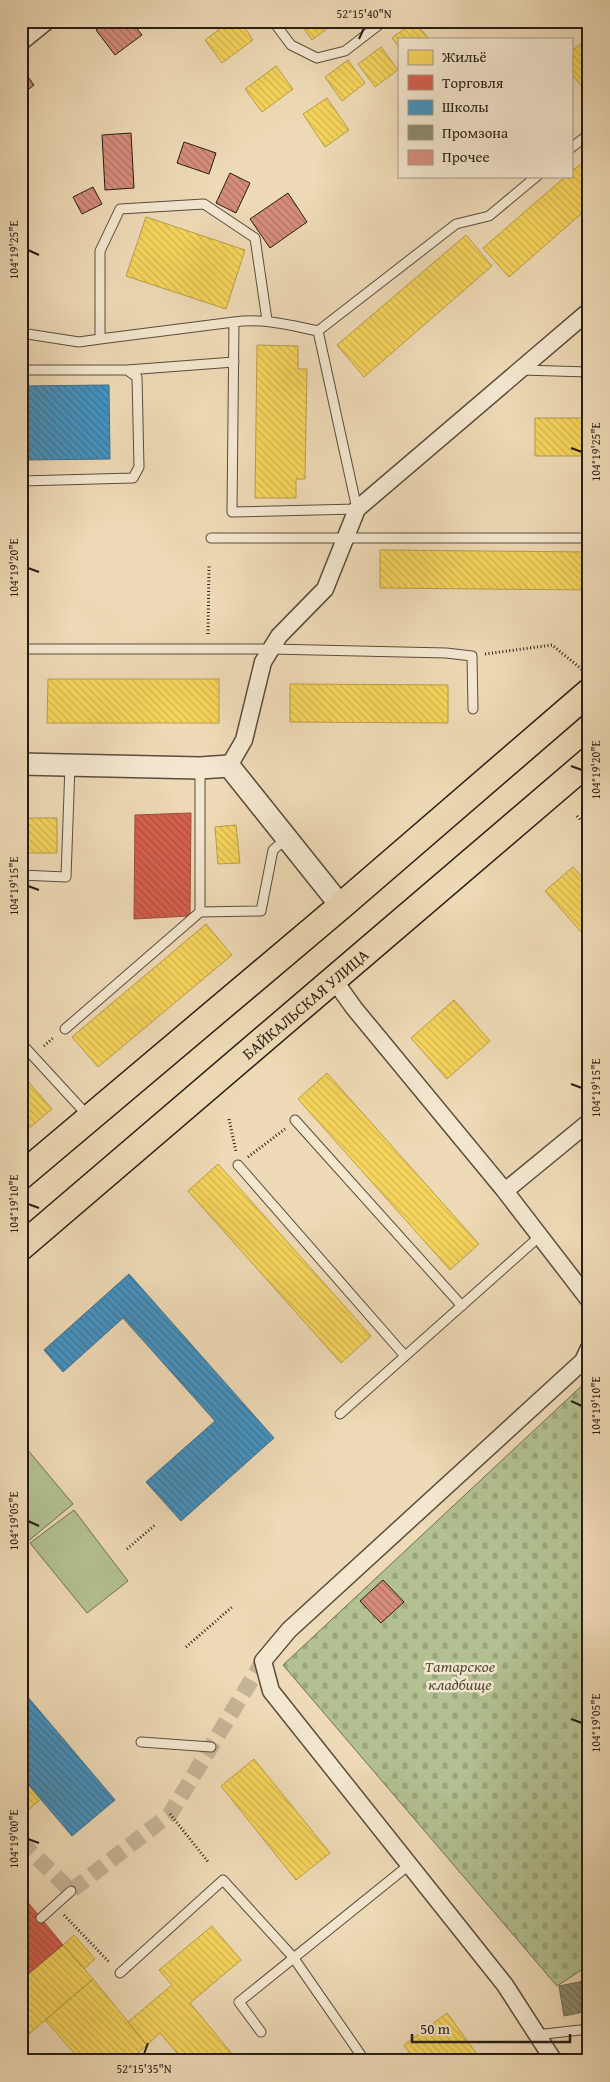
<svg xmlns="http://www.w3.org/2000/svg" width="610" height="2082" font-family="'Gentium Book Plus',serif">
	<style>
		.cemetery { fill: url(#cemetery-stones); stroke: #6e6f53 }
		.garden { fill: #b3c192; stroke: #6e6f53 }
		.homes { fill: url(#homes-back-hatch); stroke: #b89e46 }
		.shops { fill: url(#shops-back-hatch); stroke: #a24c3c }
		.schools { fill: url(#schools-back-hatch); stroke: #3b708e }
		.industry { fill: url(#industry-back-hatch); stroke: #6e6b53 }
		.building { fill: url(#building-back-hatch); stroke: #281d14 }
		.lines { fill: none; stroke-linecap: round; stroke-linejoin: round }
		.minor-tunnel { stroke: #c6b496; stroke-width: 16; stroke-dasharray: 16 8; stroke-linecap: butt }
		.service-casing { stroke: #5a4c3c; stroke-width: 11 }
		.minor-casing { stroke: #5a4c3c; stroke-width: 19 }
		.tertiary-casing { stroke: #5a4c3c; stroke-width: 24 }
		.primary-casing { stroke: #281d14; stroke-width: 29 }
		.path { stroke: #281d14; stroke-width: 3; stroke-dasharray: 1 2.5; stroke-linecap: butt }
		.service { stroke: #f4e7d0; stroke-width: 9 }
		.minor { stroke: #f4e7d0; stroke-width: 16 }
		.tertiary { stroke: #f4e7d0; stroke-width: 21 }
		.primary { stroke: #eedab6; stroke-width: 26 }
		.ticks { fill: none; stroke: #281d14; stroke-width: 2 }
		.labels { text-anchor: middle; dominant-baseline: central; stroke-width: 5; stroke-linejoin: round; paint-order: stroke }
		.street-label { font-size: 16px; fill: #281d14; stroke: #f4e7d0 }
		.park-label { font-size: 16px; font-style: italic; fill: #524e3a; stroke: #f4e7d0 }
		.neatline { fill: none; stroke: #281d14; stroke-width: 2 }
		.ticks-label { font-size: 12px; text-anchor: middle; fill: #281d14 }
	</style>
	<defs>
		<pattern id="cemetery-stones" width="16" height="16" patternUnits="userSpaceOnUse" patternTransform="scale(1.25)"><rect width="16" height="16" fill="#b3c192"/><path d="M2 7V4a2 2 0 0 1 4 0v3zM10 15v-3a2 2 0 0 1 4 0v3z" fill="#9aa57d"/></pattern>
		<pattern id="homes-back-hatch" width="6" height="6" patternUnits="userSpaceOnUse" patternTransform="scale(1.25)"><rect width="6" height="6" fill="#f6d55c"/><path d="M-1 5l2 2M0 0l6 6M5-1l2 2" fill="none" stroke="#d3b64f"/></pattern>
		<pattern id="shops-back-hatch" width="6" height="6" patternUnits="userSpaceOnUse" patternTransform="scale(1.25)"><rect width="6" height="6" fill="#d6604d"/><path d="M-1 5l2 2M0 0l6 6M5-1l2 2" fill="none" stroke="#ae4f3f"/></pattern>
		<pattern id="schools-back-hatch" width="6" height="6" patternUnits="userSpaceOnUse" patternTransform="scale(1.25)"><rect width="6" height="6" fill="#4393c3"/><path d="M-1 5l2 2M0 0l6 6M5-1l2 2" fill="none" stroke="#38779d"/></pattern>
		<pattern id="industry-back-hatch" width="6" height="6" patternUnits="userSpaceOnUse" patternTransform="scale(1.25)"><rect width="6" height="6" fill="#8c8c6e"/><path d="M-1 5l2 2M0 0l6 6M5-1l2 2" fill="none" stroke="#727259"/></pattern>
		<pattern id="building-back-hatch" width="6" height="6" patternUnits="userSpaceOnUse" patternTransform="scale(1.25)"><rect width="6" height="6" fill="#d68d7c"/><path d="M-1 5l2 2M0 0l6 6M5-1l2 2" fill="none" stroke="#ae7364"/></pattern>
	</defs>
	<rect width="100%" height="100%" fill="#eedab6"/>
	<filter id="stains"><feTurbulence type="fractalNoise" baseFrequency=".004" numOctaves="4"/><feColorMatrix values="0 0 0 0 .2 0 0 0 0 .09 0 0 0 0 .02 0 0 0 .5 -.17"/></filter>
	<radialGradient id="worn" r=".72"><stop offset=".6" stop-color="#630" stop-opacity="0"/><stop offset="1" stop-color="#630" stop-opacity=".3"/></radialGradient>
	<path class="cemetery" d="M589,1379V1965L557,1986L283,1665Z"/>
	<path class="garden" d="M21,1442L73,1504L21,1547Z
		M74,1510L128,1581L87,1613L30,1543Z"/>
	<path class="homes" d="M230,21H240L253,40L222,63L205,40Z
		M298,21H334L335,23L312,40Z
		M414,21L429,39H399V47L392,38Z
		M589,38V94H588L571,73V51Z
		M381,47L398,70L375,87L358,64Z
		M348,60L365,83L342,101L325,77Z
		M276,66L293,89L262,112L245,89Z
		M327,98L349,130L325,147L303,114Z
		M589,157V207L509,277L483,248L566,176H571V172Z
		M146,217L245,250L226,309L126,276Z
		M466,235L492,266L364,377L337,345Z
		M257,345L298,346V369H307L305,479H296V498H255Z
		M535,418H589V456H535Z
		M380,550L589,552V590L380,588Z
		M48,679H219V723H47Z
		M290,684L448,685V723L290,722Z
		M21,818H57V853H21Z
		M236,825L240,863L218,864L215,827Z
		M573,867L589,885V941L545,891Z
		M206,924L232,955L98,1067L72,1037Z
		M454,1000L490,1041L447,1079L411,1038Z
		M327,1073L479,1244L450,1270L298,1099Z
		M26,1079L52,1109L21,1135V1083Z
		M218,1164L371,1336L341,1363L188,1191Z
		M254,1759L330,1853L296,1880L221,1786Z
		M21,1776L41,1799L21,1816Z
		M212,1926L241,1960L190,2003L238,2061H184L160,2033L147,2045L128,2022L172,1985L159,1970Z
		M74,1935L95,1959L84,1969L63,1945Z
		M63,1945L93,1979L21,2041V1980Z
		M93,1979L147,2045L129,2061H81L45,2020Z
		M447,2013L482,2061H415L404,2045Z"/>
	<path class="shops" d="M191,813L190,916L134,919L135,815Z
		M21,1894L63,1945L21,1980Z"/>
	<path class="schools" d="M109,385L110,459L21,460V386Z
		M129,1274L274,1438L181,1521L146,1482L215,1421L123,1318L63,1372L44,1350Z
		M21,1689L115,1800L72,1836L21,1776Z"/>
	<path class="industry" d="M589,1980V2011L564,2016L559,1986Z"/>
	<path class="building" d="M108,21H131L142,35L115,55L96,30Z
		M22,69L34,85L21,95V70Z
		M131,133L134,188L105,190L102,135Z
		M184,142L216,153L209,174L177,163Z
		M230,173L250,183L236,213L216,203Z
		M93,187L102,204L82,214L73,197Z
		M288,193L307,222L270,248L250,219Z
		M383,1580L404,1602L381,1623L360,1601Z"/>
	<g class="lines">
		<path class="minor-tunnel" d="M21,1842L71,1891L170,1814L263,1661"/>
		<defs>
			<path id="service" d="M273,21L291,45L317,58L345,51L384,21
				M571,148L589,134
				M318,331L456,224L489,216L537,176
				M21,333L79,342L100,339L234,322C263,318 289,325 318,331L357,509L232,512L234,322
				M100,339V251L120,209L204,204L255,238L267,320
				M21,370H127L137,377L139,467L133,478L21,481
				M127,370L234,362
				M521,370L589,372
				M211,538H589
				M21,649H271L446,653L472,656L473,709
				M21,875L66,877L70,765
				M200,912V768
				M65,1029L200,912L261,911L273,850L286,839
				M21,1043L89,1117
				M295,1120L462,1306
				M238,1165L405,1356
				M340,1414L540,1236
				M141,1742L211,1747
				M41,1918L71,1891
				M120,1973L223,1880L293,1957L365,2061
				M261,2032L239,2002L409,1865
				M536,2035L589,2029"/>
			<path id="minor" d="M21,42L47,21
				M229,766L244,740L263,662L279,636L325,589L357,509L589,311
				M334,980L354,1008L505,1191L589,1300
				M505,1191L589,1122
				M554,2061L505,1985L271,1691L263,1661L289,1630L583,1361L589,1348"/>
			<path id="tertiary" d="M21,764L200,768L229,766L341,906"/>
			<g id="primary">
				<path d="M21,1176L341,906L589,692"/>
				<path id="s1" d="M21,1247L589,761"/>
			</g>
		</defs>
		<use href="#service" class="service-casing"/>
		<use href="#minor" class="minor-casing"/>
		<use href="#tertiary" class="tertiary-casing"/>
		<use href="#primary" class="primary-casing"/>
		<path class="path" d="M208,634L209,565
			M485,654L552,645L584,671
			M577,816L589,829
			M44,1046L54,1037
			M229,1119L236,1152
			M248,1157L285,1129
			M127,1549L155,1525
			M186,1647L232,1607
			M170,1814L209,1863
			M64,1915L110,1963"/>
		<use href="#service" class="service"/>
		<use href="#minor" class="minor"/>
		<use href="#tertiary" class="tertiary"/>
		<use href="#primary" class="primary"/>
	</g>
	<path class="ticks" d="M359,39L364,28M28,250L39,255M571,448L582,452M28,568L39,572M571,766L582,770M28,886L39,890M571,1084L582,1088M28,1204L39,1208M571,1401L582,1406M28,1521L39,1526M571,1719L582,1723M28,1839L39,1843M144,2054L148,2043"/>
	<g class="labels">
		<g class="street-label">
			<text stroke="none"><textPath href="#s1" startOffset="374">БАЙКАЛЬСКАЯ УЛИЦА</textPath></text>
		</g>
		<g class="park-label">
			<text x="460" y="1666">Татарское<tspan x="460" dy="18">кладбище</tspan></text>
		</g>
	</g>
	<rect width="610" height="2082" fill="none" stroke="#eedab6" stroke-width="55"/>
	<rect x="398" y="38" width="175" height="140" fill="#f4e7d0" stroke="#a29685"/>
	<rect x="408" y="50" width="25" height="15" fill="#f6d55c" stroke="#a29685"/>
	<text x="442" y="62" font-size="15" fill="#281d14">Жильё</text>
	<rect x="408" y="75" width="25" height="15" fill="#d6604d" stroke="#a29685"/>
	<text x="442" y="88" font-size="15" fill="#281d14">Торговля</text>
	<rect x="408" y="100" width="25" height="15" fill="#4393c3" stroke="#a29685"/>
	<text x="442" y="112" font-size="15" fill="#281d14">Школы</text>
	<rect x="408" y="125" width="25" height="15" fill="#8c8c6e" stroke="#a29685"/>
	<text x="442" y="138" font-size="15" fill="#281d14">Промзона</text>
	<rect x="408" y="150" width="25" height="15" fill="#d68d7c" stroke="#a29685"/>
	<text x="442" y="162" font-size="15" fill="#281d14">Прочее</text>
	<path d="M412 2034v8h158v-8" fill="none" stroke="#281d14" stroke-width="2.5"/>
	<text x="420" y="2034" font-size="15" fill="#281d14" stroke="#f4e7d0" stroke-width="4" paint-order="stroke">50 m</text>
	<rect x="28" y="28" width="554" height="2026" class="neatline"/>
	<g class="ticks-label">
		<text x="364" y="18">52°15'40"N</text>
		<text transform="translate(14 250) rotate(-90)" y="4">104°19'25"E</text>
		<text transform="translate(596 452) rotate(-90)" y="4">104°19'25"E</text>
		<text transform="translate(14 568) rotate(-90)" y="4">104°19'20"E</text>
		<text transform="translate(596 770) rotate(-90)" y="4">104°19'20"E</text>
		<text transform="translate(14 886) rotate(-90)" y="4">104°19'15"E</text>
		<text transform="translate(596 1088) rotate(-90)" y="4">104°19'15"E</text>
		<text transform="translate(14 1204) rotate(-90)" y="4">104°19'10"E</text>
		<text transform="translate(596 1406) rotate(-90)" y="4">104°19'10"E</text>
		<text transform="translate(14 1521) rotate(-90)" y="4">104°19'05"E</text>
		<text transform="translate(596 1723) rotate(-90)" y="4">104°19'05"E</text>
		<text transform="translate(14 1839) rotate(-90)" y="4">104°19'00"E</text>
		<text x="144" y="2073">52°15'35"N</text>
	</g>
	<rect width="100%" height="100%" filter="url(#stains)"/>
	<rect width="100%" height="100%" fill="url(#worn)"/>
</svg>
